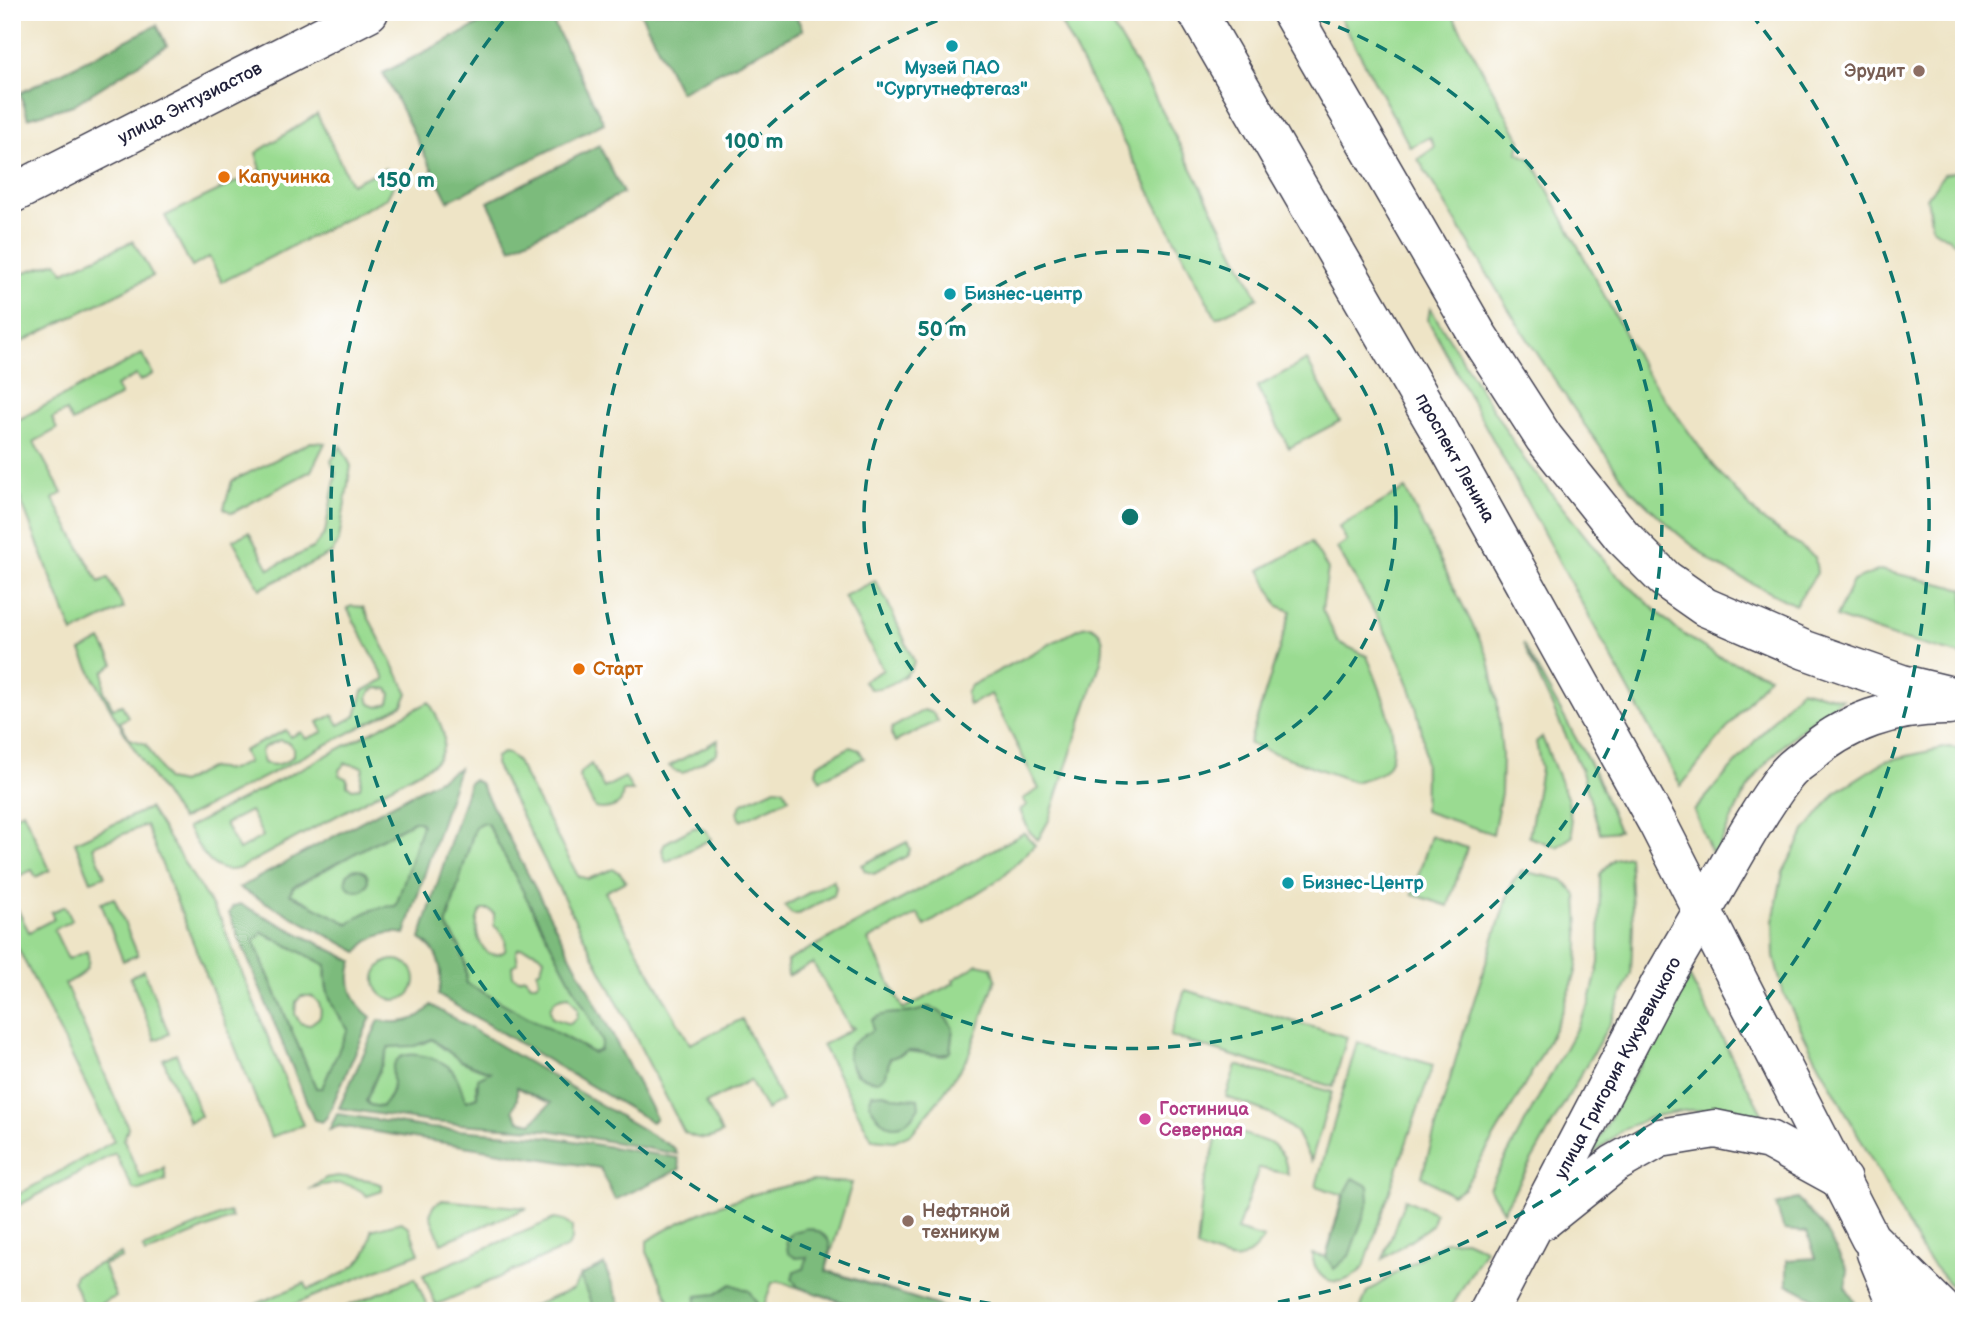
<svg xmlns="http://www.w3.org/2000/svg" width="1976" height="1323" font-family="'Balsamiq Sans',sans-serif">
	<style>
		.green { fill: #9adb91; stroke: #5e7e66; stroke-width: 2; fill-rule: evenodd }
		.forest { fill: #7bbb7b; stroke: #4e6e5b; stroke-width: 2; fill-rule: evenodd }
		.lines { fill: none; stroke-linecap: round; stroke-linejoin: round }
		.tertiary-casing { stroke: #413f50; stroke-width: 41 }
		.secondary-casing { stroke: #413f50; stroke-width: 41 }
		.primary-casing { stroke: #413f50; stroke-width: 41 }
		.tertiary { stroke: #fff; stroke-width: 38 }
		.secondary { stroke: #fff; stroke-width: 38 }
		.primary { stroke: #fff; stroke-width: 38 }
		.ring { fill: none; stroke: #0f766e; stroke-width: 3.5; stroke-dasharray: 12 9 }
		.culture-dot { fill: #0f9aa8; stroke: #fff; stroke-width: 2.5 }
		.education-dot { fill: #8d6e63; stroke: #fff; stroke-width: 2.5 }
		.food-dot { fill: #e8710a; stroke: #fff; stroke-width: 2.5 }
		.hotel-dot { fill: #d1479c; stroke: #fff; stroke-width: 2.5 }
		.labels { text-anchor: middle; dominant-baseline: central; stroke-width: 7; stroke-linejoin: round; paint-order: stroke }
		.culture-label { font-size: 18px; font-weight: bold; fill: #0d838f; stroke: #fff; text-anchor: start }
		.education-label { font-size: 18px; font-weight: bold; fill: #785e54; stroke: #fff; text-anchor: end }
		.street-label { font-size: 18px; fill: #22223b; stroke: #fff }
		.food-label { font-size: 18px; font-weight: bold; fill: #c56008; stroke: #fff; text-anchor: start }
		.hotel-label { font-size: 18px; font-weight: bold; fill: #b23c85; stroke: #fff; text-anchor: start }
		.centre { fill: #0f766e; stroke: #fff; stroke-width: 3.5 }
		.ring-label { font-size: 21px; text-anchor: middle; font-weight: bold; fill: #0f766e; stroke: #fff; stroke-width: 7; stroke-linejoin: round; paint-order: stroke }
	</style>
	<rect width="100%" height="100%" fill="#fff"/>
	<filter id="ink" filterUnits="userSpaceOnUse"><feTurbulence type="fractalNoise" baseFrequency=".0143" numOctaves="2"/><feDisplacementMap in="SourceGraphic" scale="14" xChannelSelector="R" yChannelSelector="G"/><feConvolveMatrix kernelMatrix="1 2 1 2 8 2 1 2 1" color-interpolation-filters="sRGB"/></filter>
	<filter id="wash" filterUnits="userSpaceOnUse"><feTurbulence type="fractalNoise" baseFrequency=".00686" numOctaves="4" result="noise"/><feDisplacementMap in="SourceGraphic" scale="28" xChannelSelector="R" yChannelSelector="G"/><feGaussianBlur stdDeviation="1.57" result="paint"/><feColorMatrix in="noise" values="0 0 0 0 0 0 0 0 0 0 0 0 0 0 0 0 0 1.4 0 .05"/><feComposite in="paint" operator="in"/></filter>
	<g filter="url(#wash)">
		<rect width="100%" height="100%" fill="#eee4c6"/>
		<path class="green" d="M1055,12H1105L1154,95L1258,298L1216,318Z
			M1337,12H1451L1520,140L1518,153L1532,160L1643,368L1714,467L1760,518L1815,557L1817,573L1795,605L1716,565L1676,532L1630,489L1584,424L1517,323L1418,159L1435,147L1430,137L1410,147Z
			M317,114L351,184L386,168L395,183L387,198L222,282L209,257L192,267L165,216L261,170L256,153Z
			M1964,170V242L1957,244L1932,228L1927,198L1944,174Z
			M133,241L153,276L12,347V279L28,271L57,262L64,272Z
			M1430,308L1524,459L1614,572L1677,630L1717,656L1769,676L1681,786L1428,320Z
			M142,354L153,374L140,381L136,375L116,386L121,395L72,422L66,411L52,419L57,429L34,442L62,493L53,499L99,582L108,578L124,608L73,633L12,478V423Z
			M1307,360L1340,421L1289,448L1257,387Z
			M311,442L325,443L311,471L232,513L224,508L232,481Z
			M341,446L351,466L339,540L332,553L260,589L233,540L249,532L269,569L313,548L325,533L336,474L331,461Z
			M1405,489L1488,656L1497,699L1502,755L1501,793L1493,834L1424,811C1425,787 1426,764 1423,740C1413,669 1372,608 1337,548L1347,541L1339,527Z
			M1311,542L1328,569L1322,609L1338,642L1367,656C1377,682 1410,752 1382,772C1375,777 1363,779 1355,782L1249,744L1291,611L1278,606L1260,570Z
			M1880,570L1964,589V656L1897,638L1836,617L1853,581Z
			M875,581L887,601L914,661C912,677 885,689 870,689L863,681L883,670L844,596Z
			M352,606L363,607L408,693L403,705L181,820C142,762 110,714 81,651L101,640L114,664L104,671V691L113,708L122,705L128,717L120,722L130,739L146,744L167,780L181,783L209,768L231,770L248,762L243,751L286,730L290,737L301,732L306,739L323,732L318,722L333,715L339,725L356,716L363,691L385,679L347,608ZM377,688L388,689L391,694L389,703L379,707L370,704L368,697L371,691ZM280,740L289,743L293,748V756C285,764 276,767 264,763L261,752L264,747Z
			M1090,626C1106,632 1104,646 1101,661L1049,820L1038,840L1029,831L1020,810L1027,805L1023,799L1039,789L991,694L969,705L966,693L970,686L1082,627Z
			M1523,643L1595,773L1619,831L1600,833L1581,769Z
			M1800,689L1842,699C1801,727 1762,758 1739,804C1730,822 1722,840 1714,859L1694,811Z
			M429,702C441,723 454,744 433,764L240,868C212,878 200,848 187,828ZM345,763L363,767L360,788L352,789L347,785V779L340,775L339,770ZM250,811L263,836L239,850L225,824Z
			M924,710L933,713L938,721L895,742L891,734L892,728Z
			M1542,737L1568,800L1573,836L1557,847L1529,837L1541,769L1536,742Z
			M718,740L717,753L683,773L675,771L669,766Z
			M850,747L859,750L864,758L820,780L816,772L818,764Z
			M1948,747L1964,749V1301L1924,1255L1810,1047L1783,992L1774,957L1773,921L1783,872L1805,831L1836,792L1885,761Z
			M503,753L509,754L516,760L578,876L588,879L613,869L620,873L626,881L605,892L690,1044L742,1019L782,1101L766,1110L750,1080L706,1103L722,1133C707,1141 698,1140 684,1132L495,764L496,757Z
			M591,764L604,788L625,777L633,791H623C622,794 622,798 621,801C616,809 602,810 595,808L579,777L580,773Z
			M775,788L783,789L789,798L741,821L738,813L741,804Z
			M149,808L221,920L303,1125L271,1137L146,825L93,846L105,876L91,881L75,842Z
			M23,811L50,870L36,877L32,870L12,879V863L19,860L12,846V817Z
			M414,821H419L423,824L396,906C378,906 362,912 349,925L290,894L293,887Z
			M481,823H487L603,1041L601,1050L593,1053L466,983C467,959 461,944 446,926L475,827ZM482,910H489L494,913V926C504,933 507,939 505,951C483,967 468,925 482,910ZM519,948C527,948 539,952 544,958L541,969L537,971L539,981L536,984H531L525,977L518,979L513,976L512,966L518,963L516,951ZM569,996L578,1009L577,1018L570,1024L552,1018L550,1009C554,999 559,997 569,996Z
			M700,827L707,832L711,839L666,862L662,850L665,843L693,828Z
			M1024,833L1035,845L1001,878L925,926L918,914L868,940L903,1009L954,983L953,980L978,964L992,967L996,979L968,1057L938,1101L912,1133L894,1141L872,1139L822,1045L854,1028L852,1026L850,1027L813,963L788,976L787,961ZM916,1013L953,1028L950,1052L943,1056L908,1051L856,1074C838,1048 854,1045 872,1030V1020L889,1014Z
			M1431,836L1467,848L1448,906L1412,894Z
			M907,842L910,850L907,856L874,874L865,871L862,865Z
			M1629,856L1633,924L1631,973L1610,1023L1503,1211L1489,1188L1589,1005L1599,963L1600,874L1614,859Z
			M1522,871L1563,880L1577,895C1578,920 1582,950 1575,975C1554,1046 1501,1123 1464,1188L1452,1195L1422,1176L1461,1041L1512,882Z
			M833,880L836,887L834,895L799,914H792L784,906Z
			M12,898L29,932L54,919L51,912L65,906L72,920L54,930L68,959L87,951C93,971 80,976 65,984L128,1127L124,1140L140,1178L159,1171L164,1167L166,1180L139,1190L133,1189L115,1153L12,1209V1198L114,1141L12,936Z
			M114,898L138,955L123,961L101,903Z
			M261,932L326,965C323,991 332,1010 349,1029L323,1088H316L253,939L258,938ZM301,996H311C320,1002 322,1007 320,1017L309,1025L300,1023L295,1014L296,1002Z
			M375 980a20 20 0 1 1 40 0a20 20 0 1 1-40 0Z
			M144,970L169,1034L155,1040L130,977Z
			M1689,976L1768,1125L1725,1111L1688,1110L1655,1116L1625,1128L1588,1158Z
			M1185,990L1347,1037L1333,1087L1170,1036Z
			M432,1039C449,1054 468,1067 491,1072L476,1084L477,1097L466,1101L393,1069C394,1087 393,1094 381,1107L370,1106L366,1101L389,1047L425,1043Z
			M1357,1042L1433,1065L1364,1267C1343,1289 1317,1287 1312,1254L1326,1257L1343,1195L1316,1186Z
			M176,1053L201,1116L189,1122L163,1059Z
			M1236,1065L1332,1092L1311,1161L1296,1132L1269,1113L1226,1097Z
			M1220,1126L1273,1144L1284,1157L1288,1174L1259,1168L1237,1230L1264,1238C1240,1271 1230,1259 1197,1248L1203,1188Z
			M338,1176L369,1180L382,1185V1191L367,1196C351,1180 329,1181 309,1190L326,1178Z
			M811,1181L852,1183L826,1270L955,1311H869L778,1281L772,1283L762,1311H674L647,1252V1241C696,1210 754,1191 811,1181Z
			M1405,1199L1435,1213L1432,1225L1383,1259Z
			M442,1200L527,1208L441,1243L430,1215L434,1205Z
			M229,1212L232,1218L145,1254L143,1248Z
			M554,1219L564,1221L572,1227V1240L568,1247L436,1305L423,1275Z
			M401,1222L409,1227L419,1253L278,1311H240L305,1283L308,1290C336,1276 372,1267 371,1230Z
			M1465,1240L1485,1249L1449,1311L1360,1310L1367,1292L1446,1241Z
			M121,1254L122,1258L103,1265L116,1297L85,1310L73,1281L75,1275Z
			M580,1276L595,1311H521L573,1289Z
			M415,1278L428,1308L423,1311H336Z"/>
		<path class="forest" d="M503,12H548L604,123L448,201L383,73Z
			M640,12H794L803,30L680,92Z
			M157,25L167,46L73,105L28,118L20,93Z
			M599,145L623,193L511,248L488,202Z
			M459,768L405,934C386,930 369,937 358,952L239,888ZM414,821H419L422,825L396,906C378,906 362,912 349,924L290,894L293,887Z
			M473,780L480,783L656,1118L652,1122L438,995C445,974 440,950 420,939L469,783ZM481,823H487L602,1041L600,1050L593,1053L466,983C467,959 460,944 446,926L475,827Z
			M346 880a11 11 0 1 1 22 0a11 11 0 1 1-22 0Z
			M240,904L353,961C345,982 353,1004 371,1017L327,1117L322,1122L314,1120L229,913L233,906ZM262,932L326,965C324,991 332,1009 348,1029L322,1088H316L253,940L258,938Z
			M431,1005L674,1148L677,1154L548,1130L430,1122L339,1108L379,1020C397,1025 419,1022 431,1005ZM432,1039L461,1061L490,1072L478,1078L477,1097L466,1101C462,1092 459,1078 452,1070C443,1059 406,1047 396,1061C386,1076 403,1087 381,1107L370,1105L366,1101L389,1047L415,1046ZM517,1087L538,1098L551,1103L532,1123L519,1120L513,1110L517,1099Z
			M927,1007C940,1008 946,1017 953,1028L950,1052C938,1059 925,1051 911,1051C904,1051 897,1057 890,1058L886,1075L878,1081C859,1080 845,1067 849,1046L872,1030V1020C887,1008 908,1018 927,1007Z
			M884,1093L892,1097L918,1099L919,1107C902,1135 883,1131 869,1103L872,1094Z
			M337,1114L430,1128L550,1137L678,1158L680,1169L615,1200L600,1168L339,1126L329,1130Z
			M1353,1178L1368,1186L1369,1201L1349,1256L1334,1269L1326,1257L1344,1195Z
			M1797,1199L1822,1225L1848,1271L1845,1287L1861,1311H1824L1825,1304L1787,1284V1260L1816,1258L1807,1232L1784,1230L1776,1205Z
			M808,1228C836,1236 831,1247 826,1271L955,1311H869L798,1287L792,1279L794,1271L804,1269L807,1257L796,1258L788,1253L786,1240L793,1232Z
			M604,1265L623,1311H595L580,1276Z
			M731,1284L749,1291L762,1311H694L697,1296L716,1294Z"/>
	</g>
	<g filter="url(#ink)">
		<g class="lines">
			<defs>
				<path id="tertiary" d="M1544,1220L1614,1164L1660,1138L1715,1129L1769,1140L1842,1180
					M1489,1311L1661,982L1703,910"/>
				<path id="secondary" d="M12,194L369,12"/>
				<path id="primary" d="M1197,12L1440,432L1658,824L1870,1238L1944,1311
					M1291,12L1477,334L1544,438L1622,536L1665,579L1705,607L1805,650L1902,684L1964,699
					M1703,910C1729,866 1755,816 1785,776C1790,769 1798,763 1805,758C1844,722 1895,705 1949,706
					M1876,1253L1900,1311"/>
			</defs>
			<use href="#tertiary" class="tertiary-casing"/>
			<use href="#secondary" class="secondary-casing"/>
			<use href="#primary" class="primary-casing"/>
			<use href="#tertiary" class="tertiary"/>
			<use href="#secondary" class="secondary"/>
			<use href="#primary" class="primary"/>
		</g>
	</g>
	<g class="ring">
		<circle cx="1130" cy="517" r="266"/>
		<path d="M1299 12A532 532 0 1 1 961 12"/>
		<path d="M1033 1310A799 799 0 0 1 509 14M1751 14A799 799 0 0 1 1227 1310"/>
	</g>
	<g class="culture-dot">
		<circle cx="952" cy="46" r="7"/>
		<circle cx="950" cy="294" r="7"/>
		<circle cx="1288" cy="883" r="7"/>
	</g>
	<g class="education-dot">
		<circle cx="1919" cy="71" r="7"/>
		<circle cx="908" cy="1221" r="7"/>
	</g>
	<g class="food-dot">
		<circle cx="224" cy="177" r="7"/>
		<circle cx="579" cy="669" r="7"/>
	</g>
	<circle class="hotel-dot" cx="1145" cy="1119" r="7"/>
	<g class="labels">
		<g class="culture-label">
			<text x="952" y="68" text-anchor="middle">Музей ПАО<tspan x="952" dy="21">"Сургутнефтегаз"</tspan></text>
			<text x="964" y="294">Бизнес-центр</text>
			<text x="1302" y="883">Бизнес-Центр</text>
		</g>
		<g class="education-label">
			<text x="1905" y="71">Эрудит</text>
			<text x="922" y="1211" text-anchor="start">Нефтяной<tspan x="922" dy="21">техникум</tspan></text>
		</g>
		<g class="street-label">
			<text transform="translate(190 103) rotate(-27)">улица Энтузиастов</text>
			<text transform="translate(1455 458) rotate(61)">проспект Ленина</text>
			<text transform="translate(1618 1068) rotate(-62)">улица Григория Кукуевицкого</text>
		</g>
		<g class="food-label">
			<text x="238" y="177">Капучинка</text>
			<text x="593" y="669">Старт</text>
		</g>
		<g class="hotel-label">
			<text x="1159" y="1109">Гостиница<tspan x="1159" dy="21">Северная</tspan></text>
		</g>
	</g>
	<circle cx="1130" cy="517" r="10" class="centre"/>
	<g class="ring-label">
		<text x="754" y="148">100 m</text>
		<text x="406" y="187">150 m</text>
		<text x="942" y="336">50 m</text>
	</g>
	<rect width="1976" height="1323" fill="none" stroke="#fff" stroke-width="42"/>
</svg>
